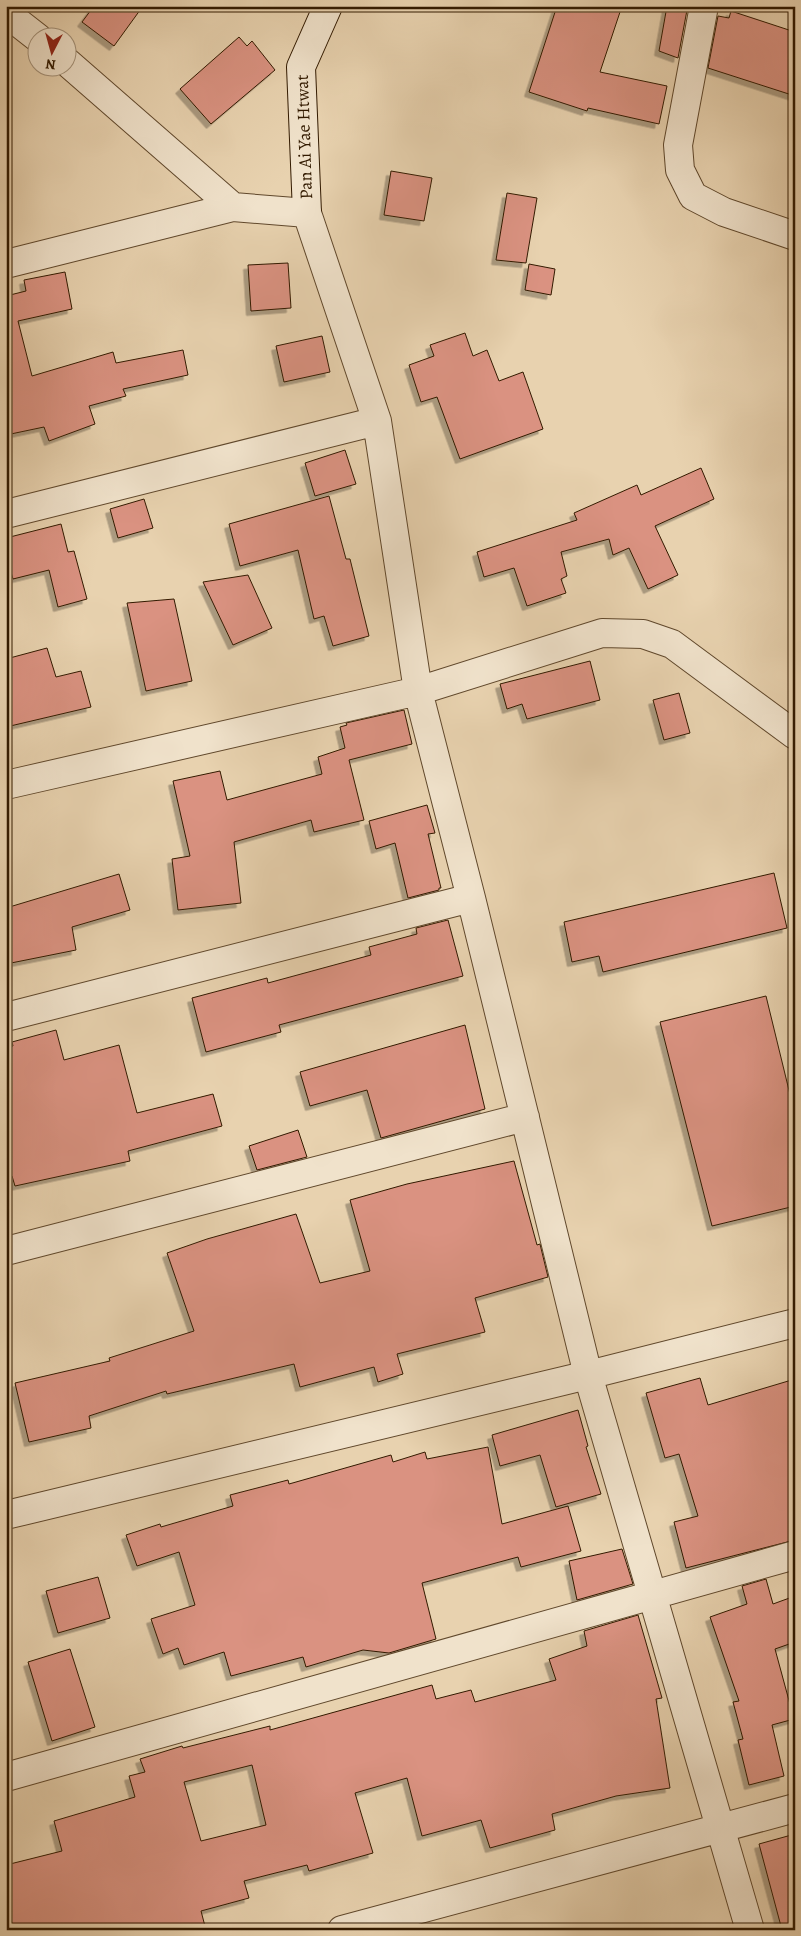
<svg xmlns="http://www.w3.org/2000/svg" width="801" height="1936" font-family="Alegreya,serif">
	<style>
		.building { fill: #da9281; stroke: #321a00; fill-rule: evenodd; filter: url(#shadow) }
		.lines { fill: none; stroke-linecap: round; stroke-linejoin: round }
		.street-casing { stroke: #60482c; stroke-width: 30 }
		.secondary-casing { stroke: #321a00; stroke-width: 30 }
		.street { stroke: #f0e2cb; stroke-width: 28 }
		.secondary { stroke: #f0e2cb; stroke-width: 28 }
		.labels { text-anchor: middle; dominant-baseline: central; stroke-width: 4; stroke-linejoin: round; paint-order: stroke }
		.street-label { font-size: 18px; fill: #321a00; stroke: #f0e2cb }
	</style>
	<defs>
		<filter id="shadow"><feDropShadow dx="-4.5" dy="4.5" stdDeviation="0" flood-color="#0004"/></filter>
	</defs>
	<rect width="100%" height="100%" fill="#e8d2af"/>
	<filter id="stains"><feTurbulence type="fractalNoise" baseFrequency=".004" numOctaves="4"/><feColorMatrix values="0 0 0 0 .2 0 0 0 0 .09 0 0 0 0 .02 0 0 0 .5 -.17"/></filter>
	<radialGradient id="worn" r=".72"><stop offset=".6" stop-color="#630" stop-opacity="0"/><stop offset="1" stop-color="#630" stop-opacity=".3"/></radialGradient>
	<path class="building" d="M94,6H143L114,46L82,22Z
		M557,6H622L600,72L667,86L659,124L588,108L587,111L529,92Z
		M667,6L687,10L678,58L659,51Z
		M731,11L795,32V96L708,68L718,16L729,18Z
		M239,37L247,46L252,41L275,70L211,124L180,89Z
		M391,171L432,178L424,221L384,215Z
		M507,193L537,198L526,263L496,260Z
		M288,263L291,308L251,311L248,265Z
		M529,264L555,269L551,295L525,290Z
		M65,272L72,309L18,321L32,376L113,352L116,363L183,350L188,375L123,389L126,396L89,406L95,424L49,441L44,427L6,435V296L26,291L24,280Z
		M465,333L473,356L487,350L499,381L523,372L543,429L460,459L437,397L421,402L409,365L434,356L430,345Z
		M322,336L330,372L284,382L276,346Z
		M345,450L356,484L315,496L305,463Z
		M701,468L714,499L655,526L678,575L648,589L629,548L613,555L609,539L561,552L567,576L561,579L566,593L527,606L514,568L484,577L477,552L577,520L574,513L637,485L641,495Z
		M329,496L346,559H350L369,636L333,646L324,616L314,619L298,550L240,566L229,524Z
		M144,499L153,528L118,538L110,509Z
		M61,524L68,552L74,551L87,599L58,607L49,570L13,579L6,555V538Z
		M248,575L272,628L233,645L203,582Z
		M174,599L192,681L146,691L127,603Z
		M47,648L56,677L81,671L91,707L6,727V659Z
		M590,661L600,700L527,719L522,704L507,709L500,684Z
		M679,693L690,733L664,740L653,700Z
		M404,710L412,744L349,760L364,820L314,832L311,820L234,842L241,903L178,910L172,859L190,856L173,781L220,771L227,800L322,774L318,757L345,748L340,727L347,725L346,723Z
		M427,805L435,833L428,834L441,888H439V890L408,898L395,843L376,849L369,821Z
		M774,873L787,928L603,972L599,956L572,962L564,922Z
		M119,874L130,910L72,927L76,950L6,964V908Z
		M448,920L463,976L279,1025L281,1032L206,1052L192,998L267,978L268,983L371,955L369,947L417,934L416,928Z
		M766,996L795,1115V1206L712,1226L660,1022Z
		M465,1025L485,1109L381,1138L367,1090L310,1106L300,1072Z
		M56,1030L64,1060L119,1045L137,1113L213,1094L222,1126L128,1151L130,1161L15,1186L12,1176L6,1178V1048L13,1046L12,1042Z
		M298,1130L307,1157L257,1170L249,1146Z
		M514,1161L537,1245L540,1244L548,1277L475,1298L485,1332L397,1354L403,1374L378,1382L374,1367L300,1387L294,1364L167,1394L166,1391L89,1416L91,1428L29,1442L15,1383L110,1361L109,1358L194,1331L167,1253L207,1239L296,1214L320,1283L370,1271L350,1200L407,1184Z
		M700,1378L708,1405L795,1379V1540L686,1568L674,1522L698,1516L679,1454L665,1458L646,1393Z
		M578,1410L588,1446L586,1447L601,1494L556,1507L540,1455L500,1466L492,1435Z
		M488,1447L502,1524L568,1506L581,1551L521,1567L518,1557L422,1583L436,1639L389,1653L363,1650L306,1667L303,1657L231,1676L224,1652L184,1665L178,1648L163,1654L151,1619L195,1605L179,1552L137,1566L126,1535L160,1524L161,1527L233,1506L230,1495L288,1480L289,1484L391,1455L393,1462L425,1452L427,1459Z
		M622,1549L633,1584L577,1600L569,1561Z
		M98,1577L110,1618L58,1633L46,1591Z
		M766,1579L773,1604L795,1596V1642L775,1649L794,1719L772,1725L784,1776L749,1785L738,1740L743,1739L733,1702L739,1701L710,1617L747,1604L742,1586Z
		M638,1615L662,1698L656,1699L670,1788L616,1796L552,1814L555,1830L490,1848L481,1820L422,1836L407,1778L355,1793L373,1853L309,1871L307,1865L244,1881L249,1898L201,1911L206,1930H6V1865L62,1851L54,1821L135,1797L129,1776L145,1772L140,1759L182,1746L183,1748L270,1726V1730L432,1685L436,1699L471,1690L475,1702L556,1680L549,1659L587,1646L584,1631ZM252,1765L266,1825L201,1841L184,1782Z
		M70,1649L95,1727L52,1741L28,1662Z
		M795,1834V1930H782L759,1844Z"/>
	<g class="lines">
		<defs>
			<path id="street" d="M704,6L678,145L680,170L693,196L724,212L795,236
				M6,13L38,38
				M68,63L233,207L307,213L377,421L418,691L471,898L588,1375L750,1930
				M6,264L233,207
				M6,514L377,421
				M6,785L418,691L602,633L643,634L672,644L795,735
				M6,1017L471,898
				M6,1251L525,1117
				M6,1515L588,1375L795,1323
				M6,1777L795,1555
				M342,1930L795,1808"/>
			<path id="secondary" d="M307,213L301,67L328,6"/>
		</defs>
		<use href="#street" class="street-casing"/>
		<use href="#secondary" class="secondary-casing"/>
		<use href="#street" class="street"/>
		<use href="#secondary" class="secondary"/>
	</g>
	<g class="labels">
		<g class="street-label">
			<text transform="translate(304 137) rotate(-92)">Pan Ai Yae Htwat</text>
		</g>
	</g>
	<rect width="801" height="1936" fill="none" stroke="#e8d2af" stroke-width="25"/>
	<rect x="8" y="8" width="786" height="1921" fill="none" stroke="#321a00" stroke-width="2.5"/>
	<rect x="12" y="12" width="776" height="1911" fill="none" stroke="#321a00"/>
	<g transform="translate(52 52) rotate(186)"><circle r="24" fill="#f0e2cb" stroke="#a4927a"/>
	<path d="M0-4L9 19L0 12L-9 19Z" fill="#8f2418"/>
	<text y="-8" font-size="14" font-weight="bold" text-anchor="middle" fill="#321a00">N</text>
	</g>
	<rect width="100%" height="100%" filter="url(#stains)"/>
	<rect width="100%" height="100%" fill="url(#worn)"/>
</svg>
